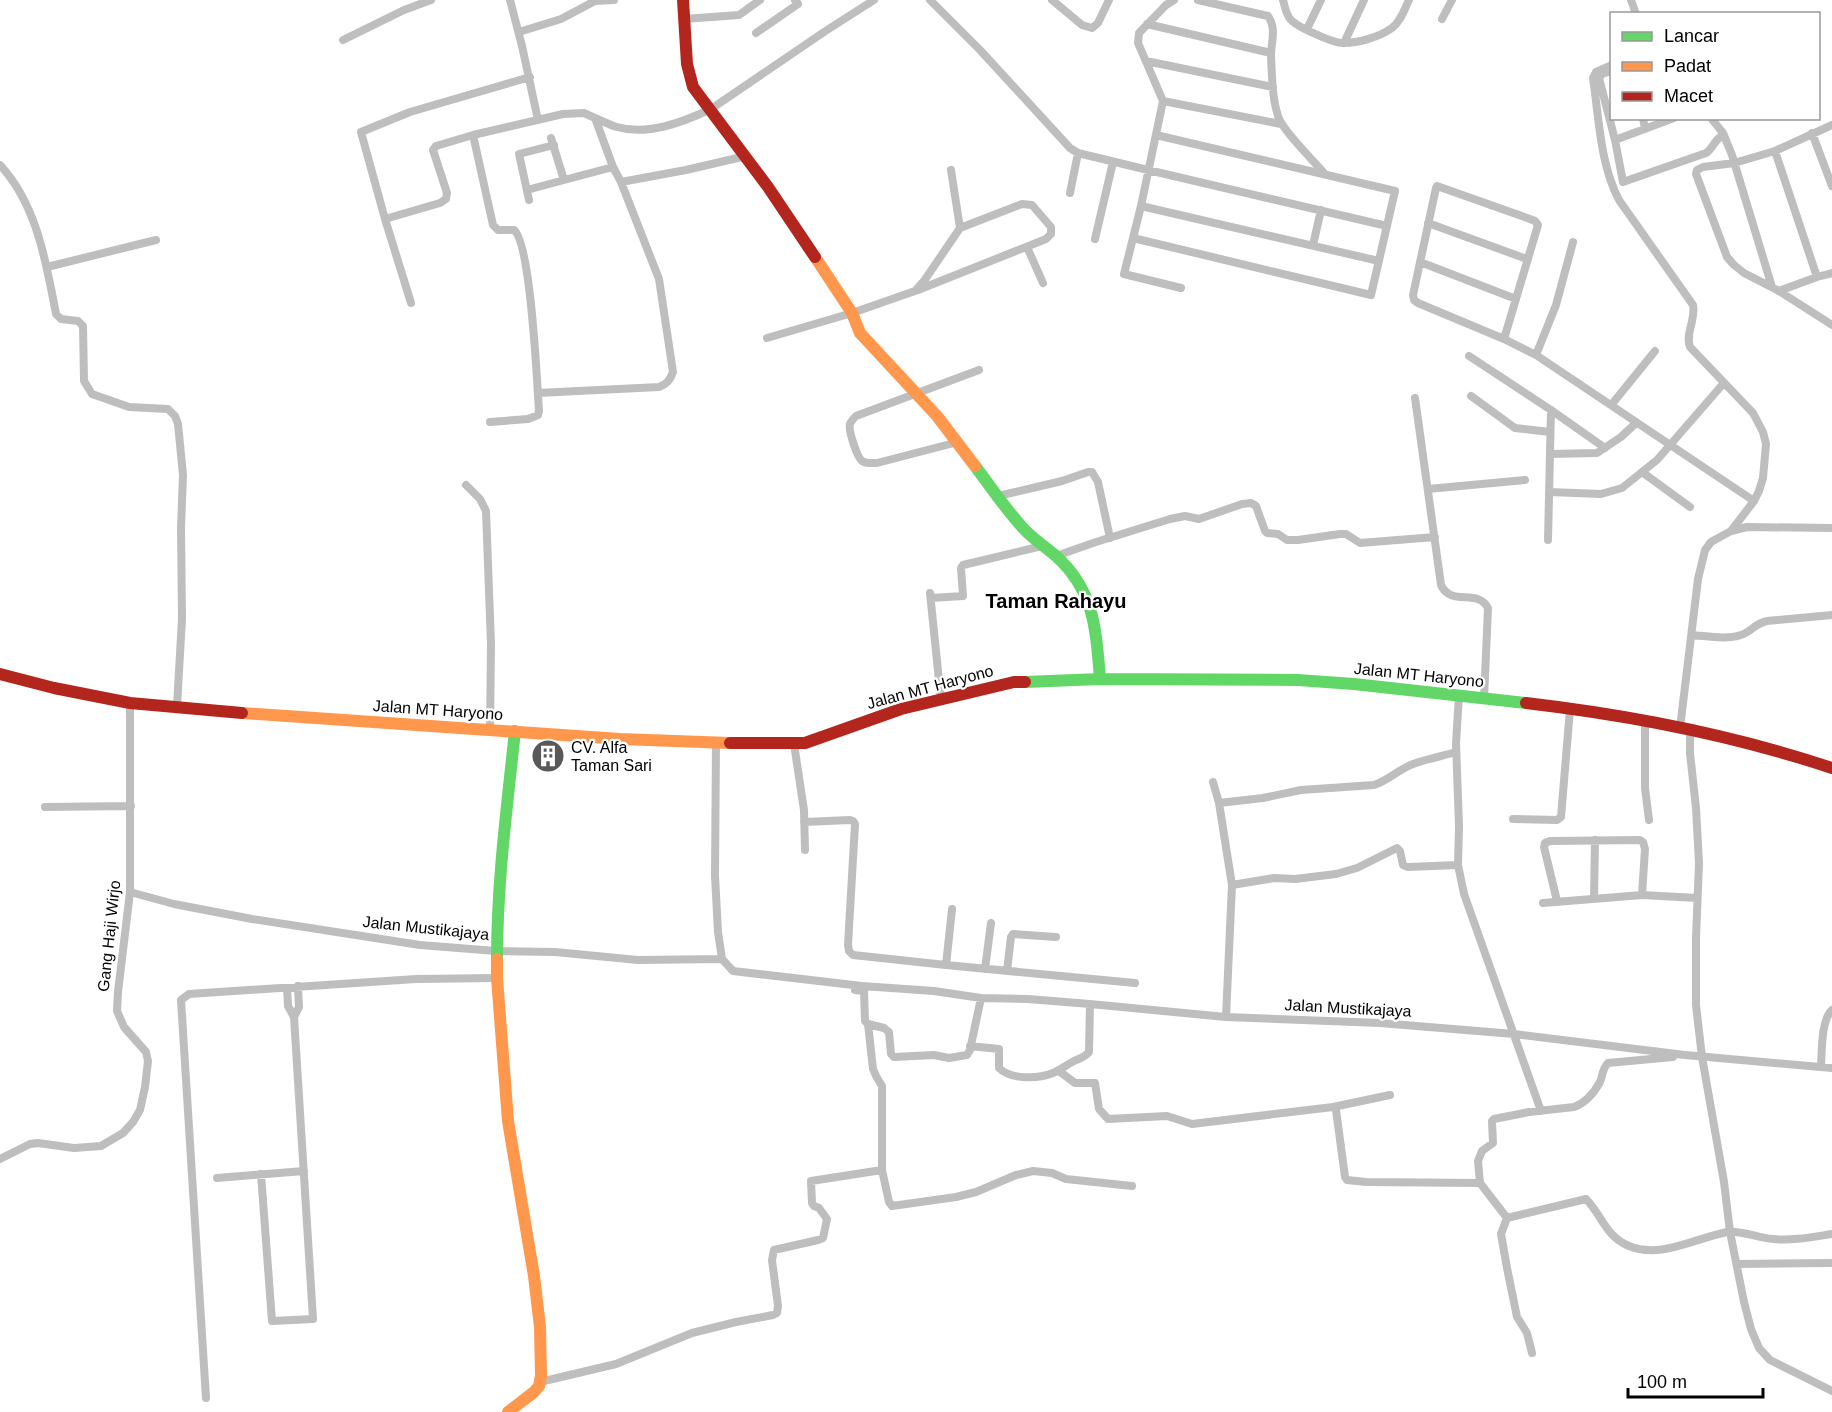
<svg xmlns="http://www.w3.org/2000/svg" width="1832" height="1412" font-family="Helvetica,sans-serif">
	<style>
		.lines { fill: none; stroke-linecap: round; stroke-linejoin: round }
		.street { stroke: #bebebe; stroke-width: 8 }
		.fast { stroke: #63d668; stroke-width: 12 }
		.slow { stroke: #ff974d; stroke-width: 12 }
		.jam { stroke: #b3261e; stroke-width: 12 }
		.labels { text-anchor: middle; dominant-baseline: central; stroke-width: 4.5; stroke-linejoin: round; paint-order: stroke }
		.street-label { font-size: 16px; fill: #000; stroke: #fff }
		.poi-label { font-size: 16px; fill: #000; stroke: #fff; text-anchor: start }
		.quarter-label { font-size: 20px; font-weight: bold; fill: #000; stroke: #fff }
	</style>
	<rect width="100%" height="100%" fill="#fff"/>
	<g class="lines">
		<path class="street" d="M510,0L522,46L538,120
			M930,0L980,50L1070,148L1078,153L1148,170L1387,226
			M1052,0L1082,25L1092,28L1098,23L1109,0
			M1198,0L1268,16C1277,29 1271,42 1271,56C1272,76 1272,97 1278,116C1282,130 1313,160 1324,173
			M1283,0C1285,7 1286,16 1292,21C1300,28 1333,43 1343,43C1359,43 1379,37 1392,28C1401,21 1404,10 1409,0
			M1631,0L1636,14
			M684,19L739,15L760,0
			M1442,19L1452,0
			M1147,24L1271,53
			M1307,29L1321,0
			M519,32L561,19L595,1L614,0
			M756,33L798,4L795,0
			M343,40L404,10L431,0
			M1344,43L1364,0
			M1146,61L1273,87
			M1612,65L1596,72L1593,78C1599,118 1600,164 1619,200L1693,305C1696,320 1685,333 1690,347L1753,413L1763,432L1766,444L1763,478L1759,491L1754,501L1731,531L1711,542L1705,550L1698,579L1680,728
			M1612,71L1602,74L1599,78L1615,140L1623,182L1706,153C1714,148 1715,137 1724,136
			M1163,101L1138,43L1139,33L1166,5L1174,0
			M595,118C602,121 610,125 617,127C648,136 683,122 711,109L824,32L874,0
			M1643,118L1645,129
			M1711,118L1723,133L1732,155L1772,287
			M1832,125L1775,151L1734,163L1703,167L1697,170L1696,174L1727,257L1734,265L1744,273L1779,291L1832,325
			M1812,133L1832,186
			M473,135L493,225L498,230H514C531,244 537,383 539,411L538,415L528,419L490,422
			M551,138L564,180L613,167
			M1615,140L1674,118
			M1775,151L1817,277
			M0,165C37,205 46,262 56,314L61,319L78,321L83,326L84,381L92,394L129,407L168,409L175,416L178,424L183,475L181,528L182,619L177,706
			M527,190L564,180
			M1070,193L1078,153
			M529,200L519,154L554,145
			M1141,206L1379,261
			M385,219L440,203L446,199L447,193L433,150L436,146L473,135L563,114L584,113L595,118L613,167L621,182L686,170L746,156
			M1428,223L1527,259
			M1133,238L1371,295L1395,191L1156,135
			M1095,239L1113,162
			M1573,242L1556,305L1536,355L1754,501
			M1313,245L1321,210
			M1027,247L1043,283
			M1420,262L1516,299
			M47,267L156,240
			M1181,288L1124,274L1141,206L1163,101L1281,124
			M918,290L1046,239L1051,234V227L1032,205L1022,204L960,228
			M1779,291L1817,277L1832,273
			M411,303L385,219L361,132L410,112L530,77
			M767,338L852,313L915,291L924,281L960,228L951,170
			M1504,339L1538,225L1535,221L1530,219L1437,186L1436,188L1413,295L1414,300L1418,303L1504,339L1536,355
			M1469,356L1551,410L1605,448
			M538,393L659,387C667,384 670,380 673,372L659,279L621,182
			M1471,396L1515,428L1550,432
			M1415,398L1441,585C1451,607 1478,588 1488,608L1484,699
			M1612,404L1655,351
			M958,442L877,463C872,463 866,464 862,461C857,457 848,430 850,424C851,421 854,418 856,416L979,370
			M1550,454L1597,453L1621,437L1636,423
			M1642,472L1690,507
			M466,485L480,499L486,511L491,644L490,730
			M1428,489L1525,480
			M1549,492L1601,494L1622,488L1657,460L1723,384
			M998,496L1062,481L1088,472H1092L1098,482L1110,538
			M1731,531L1747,527L1832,528
			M1548,540L1551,410
			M1056,556L1096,542L1170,519L1185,516L1199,519L1242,504L1251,503L1256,506L1265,531L1267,533L1278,534L1287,540H1298L1340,534H1346L1360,543L1435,537
			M930,593L941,700
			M931,598L963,596L961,568L963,565L1042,546
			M1692,635C1707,636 1726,640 1741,635C1751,632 1754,624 1767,621L1832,615
			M1459,696L1456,743L1459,826L1458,865L1464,894L1541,1111
			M1645,720V788L1649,820
			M1690,730V753L1696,808L1699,863L1696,938V1005L1702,1057L1724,1182L1730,1232L1744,1302L1751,1329L1759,1348L1770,1360L1832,1391
			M716,742L715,876L718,932L722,959L733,971L862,986L934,991L981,998L1028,999L1090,1004L1226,1017L1380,1023L1514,1034L1685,1055L1832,1068
			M794,744L804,810L805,850
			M1213,782L1219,803L1232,885L1226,1017
			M1219,803L1263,798L1301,790L1374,785C1389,780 1399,769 1413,764C1427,759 1442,756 1456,752
			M45,807L131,806
			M1513,819L1557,820L1561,817L1570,709
			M804,822L850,820L853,821L855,824L848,945L849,951L853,955L946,965L1135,983
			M1232,885L1274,878L1295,879L1336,874L1357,868L1397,848L1400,851L1403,865L1408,867L1458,865
			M130,892L174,904L252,919L420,945L496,951L555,952L638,960L722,959
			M1594,899L1595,840
			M1557,901L1544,847L1545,843L1550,841L1640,840L1643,842L1645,849L1642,895
			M1543,903L1642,895L1697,898
			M946,965L952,909
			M985,969L991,923
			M1007,971L1011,937L1013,934L1056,937
			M855,990L864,991L865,1021L868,1024L873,1069L876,1076L882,1086V1170L889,1202L892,1206L956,1197L976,1192L1016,1175L1033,1171L1052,1173L1066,1179L1132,1186
			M294,1017L299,1007L298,986
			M868,1024L884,1028L889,1032L891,1054L894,1057L934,1055L949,1058L967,1055L970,1050L981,998
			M970,1046L999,1049V1068C1011,1080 1038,1079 1053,1073C1061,1070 1066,1065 1074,1061C1080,1058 1084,1058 1089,1052L1090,1004
			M1821,1066C1822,1051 1821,1020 1832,1010
			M1059,1071L1075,1083H1095L1099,1109L1108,1119L1167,1116L1192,1124L1333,1107L1336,1110L1345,1177L1347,1180L1366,1182L1480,1183
			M1333,1107L1390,1095
			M0,1159L30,1144L38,1143L74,1148L101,1146L123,1133L133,1122L140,1110L145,1087L148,1061L146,1052L124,1027L117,1011L118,992L130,892V703
			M261,1174L272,1321L313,1319L294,1017L288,1006L287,988
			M217,1178L304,1171
			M1507,1218L1586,1199C1602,1215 1605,1236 1629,1246C1660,1259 1696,1238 1727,1232C1741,1230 1758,1238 1773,1239C1792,1241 1812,1237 1832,1234
			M1507,1218L1480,1183L1478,1161L1482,1151L1493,1143L1492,1121L1494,1119L1529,1112L1574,1107C1585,1103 1594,1093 1600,1082C1603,1075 1602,1069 1608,1063L1673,1057
			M1507,1218L1501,1234L1507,1268L1517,1317L1527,1333L1532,1353
			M1737,1264L1832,1263
			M540,1382L616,1364L692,1333L736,1322L773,1315L777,1313L778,1306L772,1260L774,1250L818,1240L823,1238L827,1219L819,1208L814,1206L812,1203L811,1181L882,1170
			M206,1398L181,1000L189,994L416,979L497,978"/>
		<path class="fast" d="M975,466C991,487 1006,510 1024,529C1033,539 1046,547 1056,556C1095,591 1096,631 1100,679
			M1025,682L1100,679L1298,680L1354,684L1526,703
			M497,959C497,883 507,807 515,731"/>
		<path class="slow" d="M815,257L852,313L860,333L937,416L975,466
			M242,713L620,739L730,743
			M497,959V978L508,1121L534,1276L540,1327L541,1376L539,1386L534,1392L508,1412"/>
		<path class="jam" d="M683,0L687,64L693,87L768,187L815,257
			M0,674L54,688L130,703L242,713
			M1526,703C1629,715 1733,735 1832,768
			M730,743H805L901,709L1014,682H1025"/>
	</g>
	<defs>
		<symbol id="building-disc" viewBox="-11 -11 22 22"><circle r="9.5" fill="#595959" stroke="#fff"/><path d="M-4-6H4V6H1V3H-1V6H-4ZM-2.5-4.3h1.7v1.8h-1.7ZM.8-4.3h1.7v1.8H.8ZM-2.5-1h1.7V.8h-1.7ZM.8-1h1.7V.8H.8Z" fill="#fff"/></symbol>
	</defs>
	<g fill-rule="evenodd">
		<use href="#building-disc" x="529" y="737" width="38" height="38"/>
	</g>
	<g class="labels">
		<g class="street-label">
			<text transform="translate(1419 675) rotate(6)">Jalan MT Haryono</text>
			<text transform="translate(930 687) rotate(-15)">Jalan MT Haryono</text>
			<text transform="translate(438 710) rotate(4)">Jalan MT Haryono</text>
			<text transform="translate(426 928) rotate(6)">Jalan Mustikajaya</text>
			<text transform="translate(109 936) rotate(-84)">Gang Haji Wirjo</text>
			<text transform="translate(1348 1008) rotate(3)">Jalan Mustikajaya</text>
		</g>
		<g class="poi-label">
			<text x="571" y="747">CV. Alfa<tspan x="571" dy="18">Taman Sari</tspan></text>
		</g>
		<g class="quarter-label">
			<text x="1056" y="601">Taman Rahayu</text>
		</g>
	</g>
	<rect x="1610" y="12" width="210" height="108" fill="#ffffff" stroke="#999999" stroke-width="1.5"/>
	<rect x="1622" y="32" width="30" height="9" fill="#63d668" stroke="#999999" stroke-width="1.5"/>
	<text x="1664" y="42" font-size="18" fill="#000000">Lancar</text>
	<rect x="1622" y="62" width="30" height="9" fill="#ff974d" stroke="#999999" stroke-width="1.5"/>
	<text x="1664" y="72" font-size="18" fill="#000000">Padat</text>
	<rect x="1622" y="92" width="30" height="9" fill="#b3261e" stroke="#999999" stroke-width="1.5"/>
	<text x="1664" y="102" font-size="18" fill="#000000">Macet</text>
	<path d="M1628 1388v9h135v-9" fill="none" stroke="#000000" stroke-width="3"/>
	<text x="1637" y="1388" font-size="18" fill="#000000" stroke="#ffffff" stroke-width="4.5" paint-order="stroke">100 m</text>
</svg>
